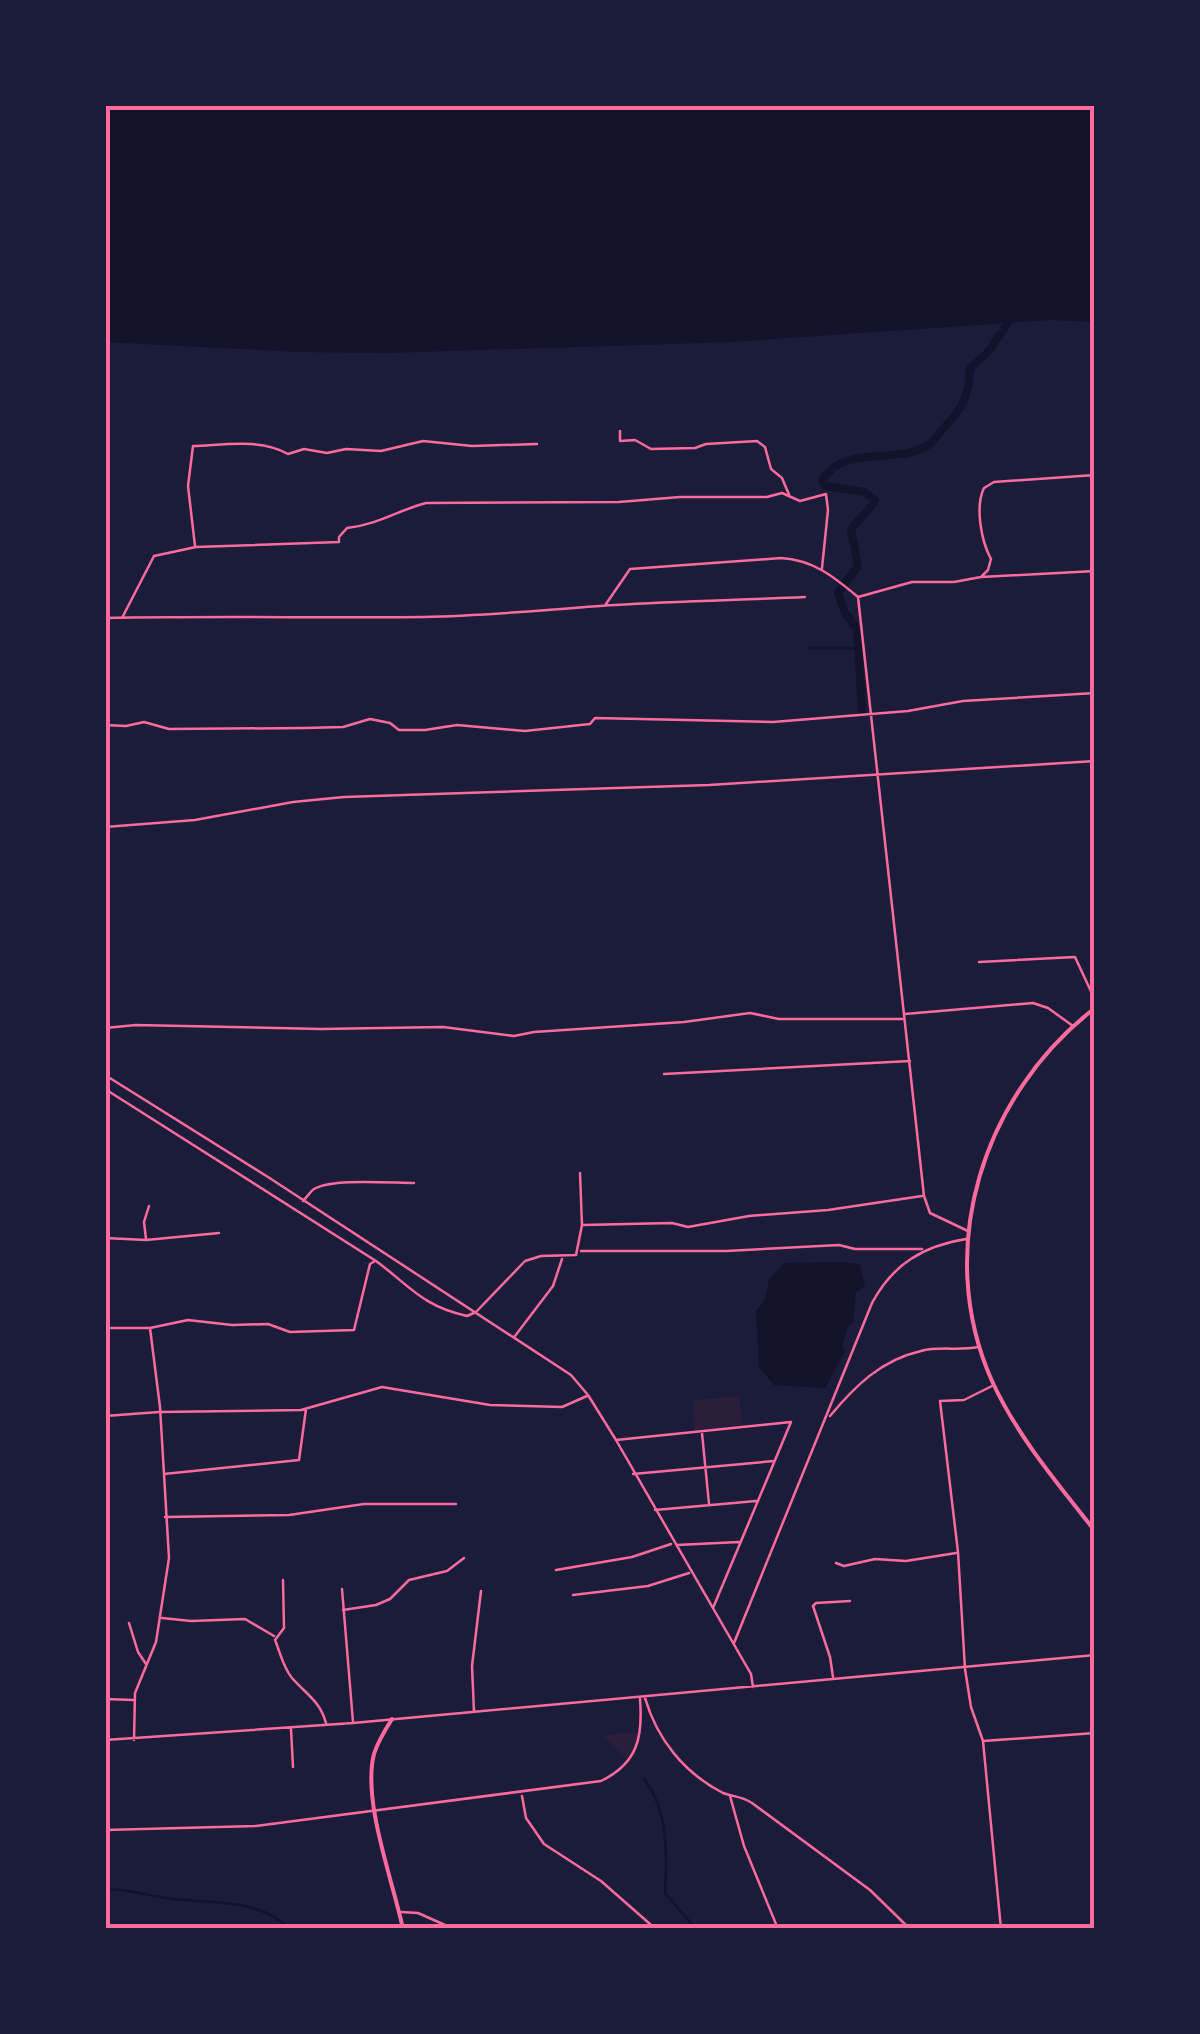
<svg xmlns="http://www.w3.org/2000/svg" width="1200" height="2034" font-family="Signika,sans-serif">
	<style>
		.green { fill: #2a1e3b }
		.water { fill: #12122b }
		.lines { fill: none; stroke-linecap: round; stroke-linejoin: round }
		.stream { stroke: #12122b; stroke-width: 2.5 }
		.river { stroke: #12122b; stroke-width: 8 }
		.minor { stroke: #ff6b9d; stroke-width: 2.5 }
		.tertiary { stroke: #ff6b9d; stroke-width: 4 }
		.neatline { fill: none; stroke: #ff6b9d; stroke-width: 4 }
	</style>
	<rect width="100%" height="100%" fill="#1b1b3a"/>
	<path class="green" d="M739,1396L742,1425L694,1430L693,1400Z
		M638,1732L635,1749L628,1761L603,1735Z"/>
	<path class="water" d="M105,105H1095V322L1050,320L731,342L388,353L298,352L105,342Z
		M841,1262L860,1264L865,1286L856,1292L853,1323L848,1326L842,1346L845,1351L825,1388L774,1385L759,1367L756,1311L765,1299L769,1280L784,1263Z"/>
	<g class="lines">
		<path class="stream" d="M809,648H859
			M644,1779C669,1811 667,1855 665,1893L696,1929
			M105,1890C125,1888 141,1894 160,1897C203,1905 255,1895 290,1929"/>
		<path class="river" d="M862,711L857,629L845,613L838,593L858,566L851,530C858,518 869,513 875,500L865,492L826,486L822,481C845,441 898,468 931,443C935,439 938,434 941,431C962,409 969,398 970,368L987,353L1008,323"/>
		<path class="minor" d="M620,431V441L635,440L651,449L695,448L706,444L757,441L765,447L771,469L782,478L790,497
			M195,546L188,486L193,446C224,445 260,438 288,454L304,449L327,453L346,449L381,451L423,441L472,446L537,444
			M982,576L988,570L991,559C981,541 975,506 984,488L994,482L1095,475
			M858,597L924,1196L930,1213L968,1231
			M606,604L630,569L781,558C814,560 834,577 858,597L912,582H954L981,577L1095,571
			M105,618C212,616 318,618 424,617C488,616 551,609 615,605C678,601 741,600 805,597
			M122,618L154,556L196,547L339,542V537L347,528C380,524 396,511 426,503L619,502L680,497H767L782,493L800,501L826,494L828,510L822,568
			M105,725L126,726L144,722L169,729L305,728L343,727L370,719L390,723L399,730H425L457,725L525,731L590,724L595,718L773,722L908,711L963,701L1095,693
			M105,827L195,820L293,802L344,797L709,785L1095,761
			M979,962L1075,957L1095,1000
			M905,1014L1033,1003L1048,1008L1073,1026
			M105,1028L136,1025L321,1029L443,1027L514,1036L534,1032L684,1022L750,1013L779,1019H904
			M664,1074L910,1061
			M105,1075L268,1177L571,1375L588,1395L616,1440L751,1674L753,1687
			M105,1089L376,1261C410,1286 422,1306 467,1316L476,1312L525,1261L541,1256L576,1255L582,1225L580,1173
			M303,1201C306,1198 311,1191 314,1189C331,1178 392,1183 414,1183
			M583,1225L672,1223L688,1227L749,1216L828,1210L922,1196
			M105,1238L146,1240L219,1233
			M146,1239L144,1222L149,1206
			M581,1251H726L839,1245L855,1249H922
			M105,1328H150L188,1320L232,1325L268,1324L290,1332L354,1330L370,1264L375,1261
			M515,1336L553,1286L562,1259
			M992,1386L964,1400L940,1401L958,1552L965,1669L971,1707L983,1741L1001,1929
			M105,1416L159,1412L301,1410L382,1387L490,1405L562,1407L587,1396
			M830,1416C855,1386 881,1360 921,1351C939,1346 959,1351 978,1347
			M702,1433L709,1504
			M616,1440L791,1422L713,1608
			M164,1474L299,1460L306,1409
			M633,1474L774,1461
			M655,1510L756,1501
			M165,1517L289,1515L364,1504H456
			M677,1545L739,1542
			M836,1563L844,1566L875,1559L906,1561L956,1553
			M556,1570L632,1557L671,1544
			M283,1580L284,1628L275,1640C280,1652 283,1667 292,1678C306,1694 320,1701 326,1723
			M342,1589L353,1722
			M573,1595L648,1586L689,1573
			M343,1610L376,1605L390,1599L409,1580L447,1571L464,1558
			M162,1618L191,1621L245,1619L274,1636
			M129,1623L138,1652L146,1664
			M105,1634L106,1629
			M734,1643L872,1303C893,1264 923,1246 966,1239
			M833,1677L830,1657L813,1606L816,1603L850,1601
			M645,1698C657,1739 684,1773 723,1793C733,1797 742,1796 752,1803L870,1890L910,1929
			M105,1699L133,1700
			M474,1712L472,1666L481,1591
			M291,1729L293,1767
			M105,1740L353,1723L1095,1655
			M134,1740L135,1693L156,1642L169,1558L160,1407L150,1328
			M983,1741L1095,1733
			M522,1796L526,1818L544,1844L601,1881L650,1924
			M730,1796L744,1846L778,1929
			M105,1830L256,1826L601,1781C638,1763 643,1737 640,1699
			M401,1912L418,1913L454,1929"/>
		<path class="tertiary" d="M1095,1008C983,1094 933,1249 992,1381C1017,1436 1058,1484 1095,1531
			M392,1719C385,1730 378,1741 374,1754C362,1801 393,1881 403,1929"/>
	</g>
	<rect width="1200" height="2034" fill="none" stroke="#1b1b3a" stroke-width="215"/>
	<rect x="108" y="108" width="984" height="1818" class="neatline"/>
</svg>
